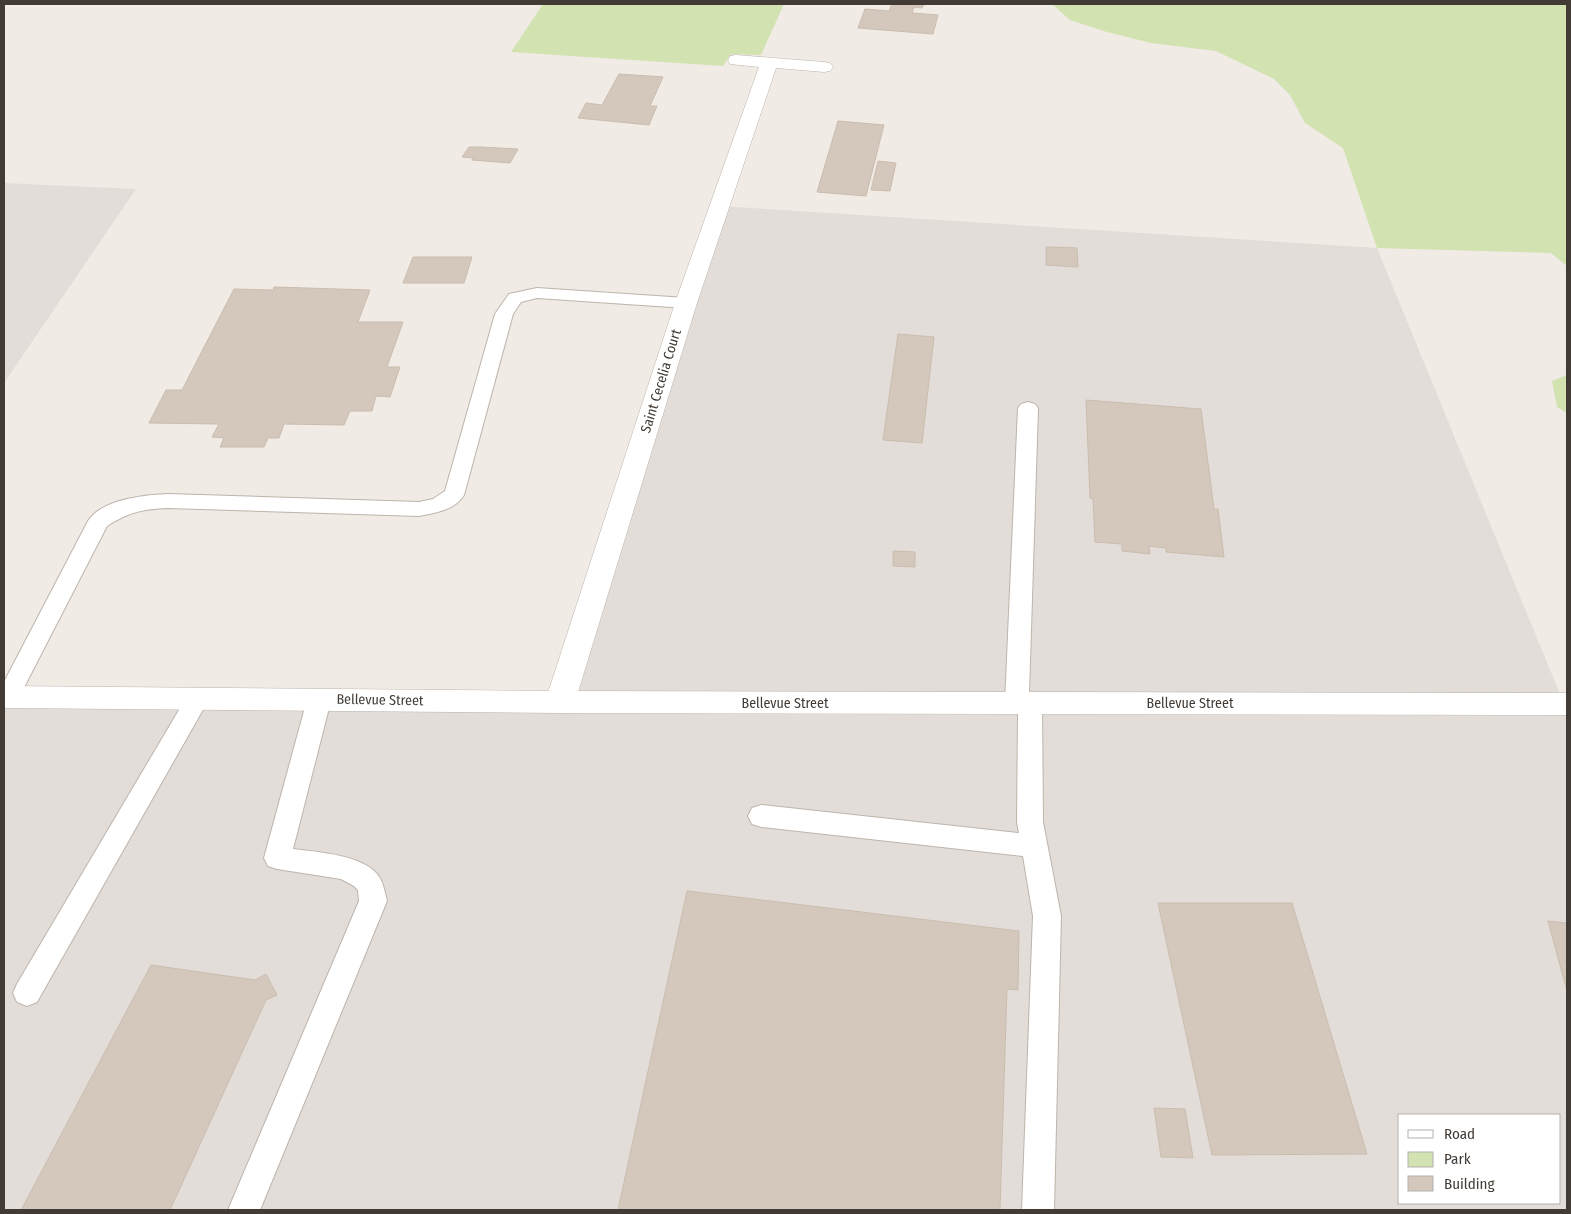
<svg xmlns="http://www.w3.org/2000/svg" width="1571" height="1214" font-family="'Fira Sans Condensed',sans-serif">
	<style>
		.industrial { fill: #e2ddd9; fill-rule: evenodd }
		.green { fill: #d2e2b0 }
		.building { fill: #d4c8bd; stroke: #cbbcae }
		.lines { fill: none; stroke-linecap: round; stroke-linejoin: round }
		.service-casing { stroke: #beb4ab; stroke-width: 2 }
		.minor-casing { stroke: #beb4ab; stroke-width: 1 }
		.tertiary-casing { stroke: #beb4ab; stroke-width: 1 }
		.service { fill: #fff; fill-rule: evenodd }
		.minor { fill: #fff; fill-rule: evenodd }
		.tertiary { fill: #fff; fill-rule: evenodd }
		.labels { text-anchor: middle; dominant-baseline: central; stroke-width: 5; stroke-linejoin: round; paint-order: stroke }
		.street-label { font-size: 14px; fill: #423b35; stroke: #fff }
	</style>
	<rect width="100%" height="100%" fill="#f0ebe4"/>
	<path class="industrial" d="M4,183L136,189L4,383Z
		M719,206L1377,248L1564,704H1567V1210H4V697L560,702ZM1400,1115H1560V1203H1400Z"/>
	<path class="green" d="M543,4H784L761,55L731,54L723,66L511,52Z
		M1052,4H1567V266L1551,253L1377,248L1343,148L1305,123L1290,95L1274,79L1216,51L1151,43L1107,32L1070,20Z
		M1567,375V413L1557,407L1552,381Z"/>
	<path class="building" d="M892,4H924L922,8L914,7L912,13L938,15L933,34L858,28L865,9L889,11Z
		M619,74L663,77L650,106H657L649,125L578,118L586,103L602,105Z
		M838,121L884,125L866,196L817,192Z
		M469,147H480L518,149L510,163L472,160L473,158L462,157Z
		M878,161L896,163L890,191L871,190Z
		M1046,247L1077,248L1078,267L1046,265Z
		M413,257H472L464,283H403Z
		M274,287L370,290L358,322H403L387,367H400L390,397L376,396L372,411H350L344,425L284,424L279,438H268L264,447H220L224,438L212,437L219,424L149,423L166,390H182L234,289L273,290Z
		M898,334L934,337L922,443L883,440Z
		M1086,400L1201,409L1214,509H1218L1224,557L1166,552V548L1149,546L1150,554L1122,551V544L1095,542L1093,499L1090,498Z
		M893,551L915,552V567L893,566Z
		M687,891L1019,931L1018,990L1007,989L1000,1210H618Z
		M1158,903H1292L1367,1154L1212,1155Z
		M1548,921L1567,923V991Z
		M151,965L255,980L266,974L277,995L266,1000L170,1210H21Z
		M1154,1108L1185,1109L1193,1158L1161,1157Z"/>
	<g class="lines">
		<defs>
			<path id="service" d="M537,288L686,298L692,299L695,303L692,307L686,308L537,298L521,302L513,314L464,495C455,510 435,513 419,516L168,508C143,509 129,512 107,526L16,703L8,706L4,705V682L88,521C102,499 145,495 168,494L419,502L433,499L445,491L495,314L509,294Z
				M1028,402L1035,404L1038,408L1029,694L1038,696L1042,703L1043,822L1061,916L1054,1210H1022L1033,916L1023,856L761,827L752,824L748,816L752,808L761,805L1019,833L1017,822L1018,712L1009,710L1005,703L1018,408L1021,404Z
				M197,690L205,693L209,699L37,1002L27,1006L17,1002L13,993L17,984L189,693Z
				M319,691L327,694L331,700L293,849C317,852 367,855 380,878C384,886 385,893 387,901L260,1210H228L359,901L358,890L354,886L341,879L277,869L268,866L264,858L307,700L311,694Z"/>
			<path id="minor" d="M736,55L824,62L830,63L833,67L830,71L824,72L776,68L697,303L575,702L570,710L560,713L550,710L545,702L675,303L759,67L730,64L728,60L730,56Z"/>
			<path id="tertiary" d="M4,686L560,691L1567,693V715L560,713L4,708Z"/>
		</defs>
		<use href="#service" class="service-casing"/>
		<use href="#minor" class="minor-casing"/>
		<use href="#tertiary" class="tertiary-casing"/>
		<use href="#service" class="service"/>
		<use href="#minor" class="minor"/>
		<use href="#tertiary" class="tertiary"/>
	</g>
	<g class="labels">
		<g class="street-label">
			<text transform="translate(661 381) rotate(-73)">Saint Cecelia Court</text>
			<text transform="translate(380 700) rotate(1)">Bellevue Street</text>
			<text x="785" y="703">Bellevue Street</text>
			<text x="1190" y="703">Bellevue Street</text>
		</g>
	</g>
	<rect width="1571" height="1214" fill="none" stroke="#423b35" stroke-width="10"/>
	<rect x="1398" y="1114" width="162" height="90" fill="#ffffff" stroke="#b3b1ae"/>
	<rect x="1408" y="1130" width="25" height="8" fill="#ffffff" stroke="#b3b1ae"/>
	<text x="1444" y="1139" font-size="15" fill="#423b35">Road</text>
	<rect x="1408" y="1152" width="25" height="15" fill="#d2e2b0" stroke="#b3b1ae"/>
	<text x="1444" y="1164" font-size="15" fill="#423b35">Park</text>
	<rect x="1408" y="1176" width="25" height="15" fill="#d4c8bd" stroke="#b3b1ae"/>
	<text x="1444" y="1189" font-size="15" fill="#423b35">Building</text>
</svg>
